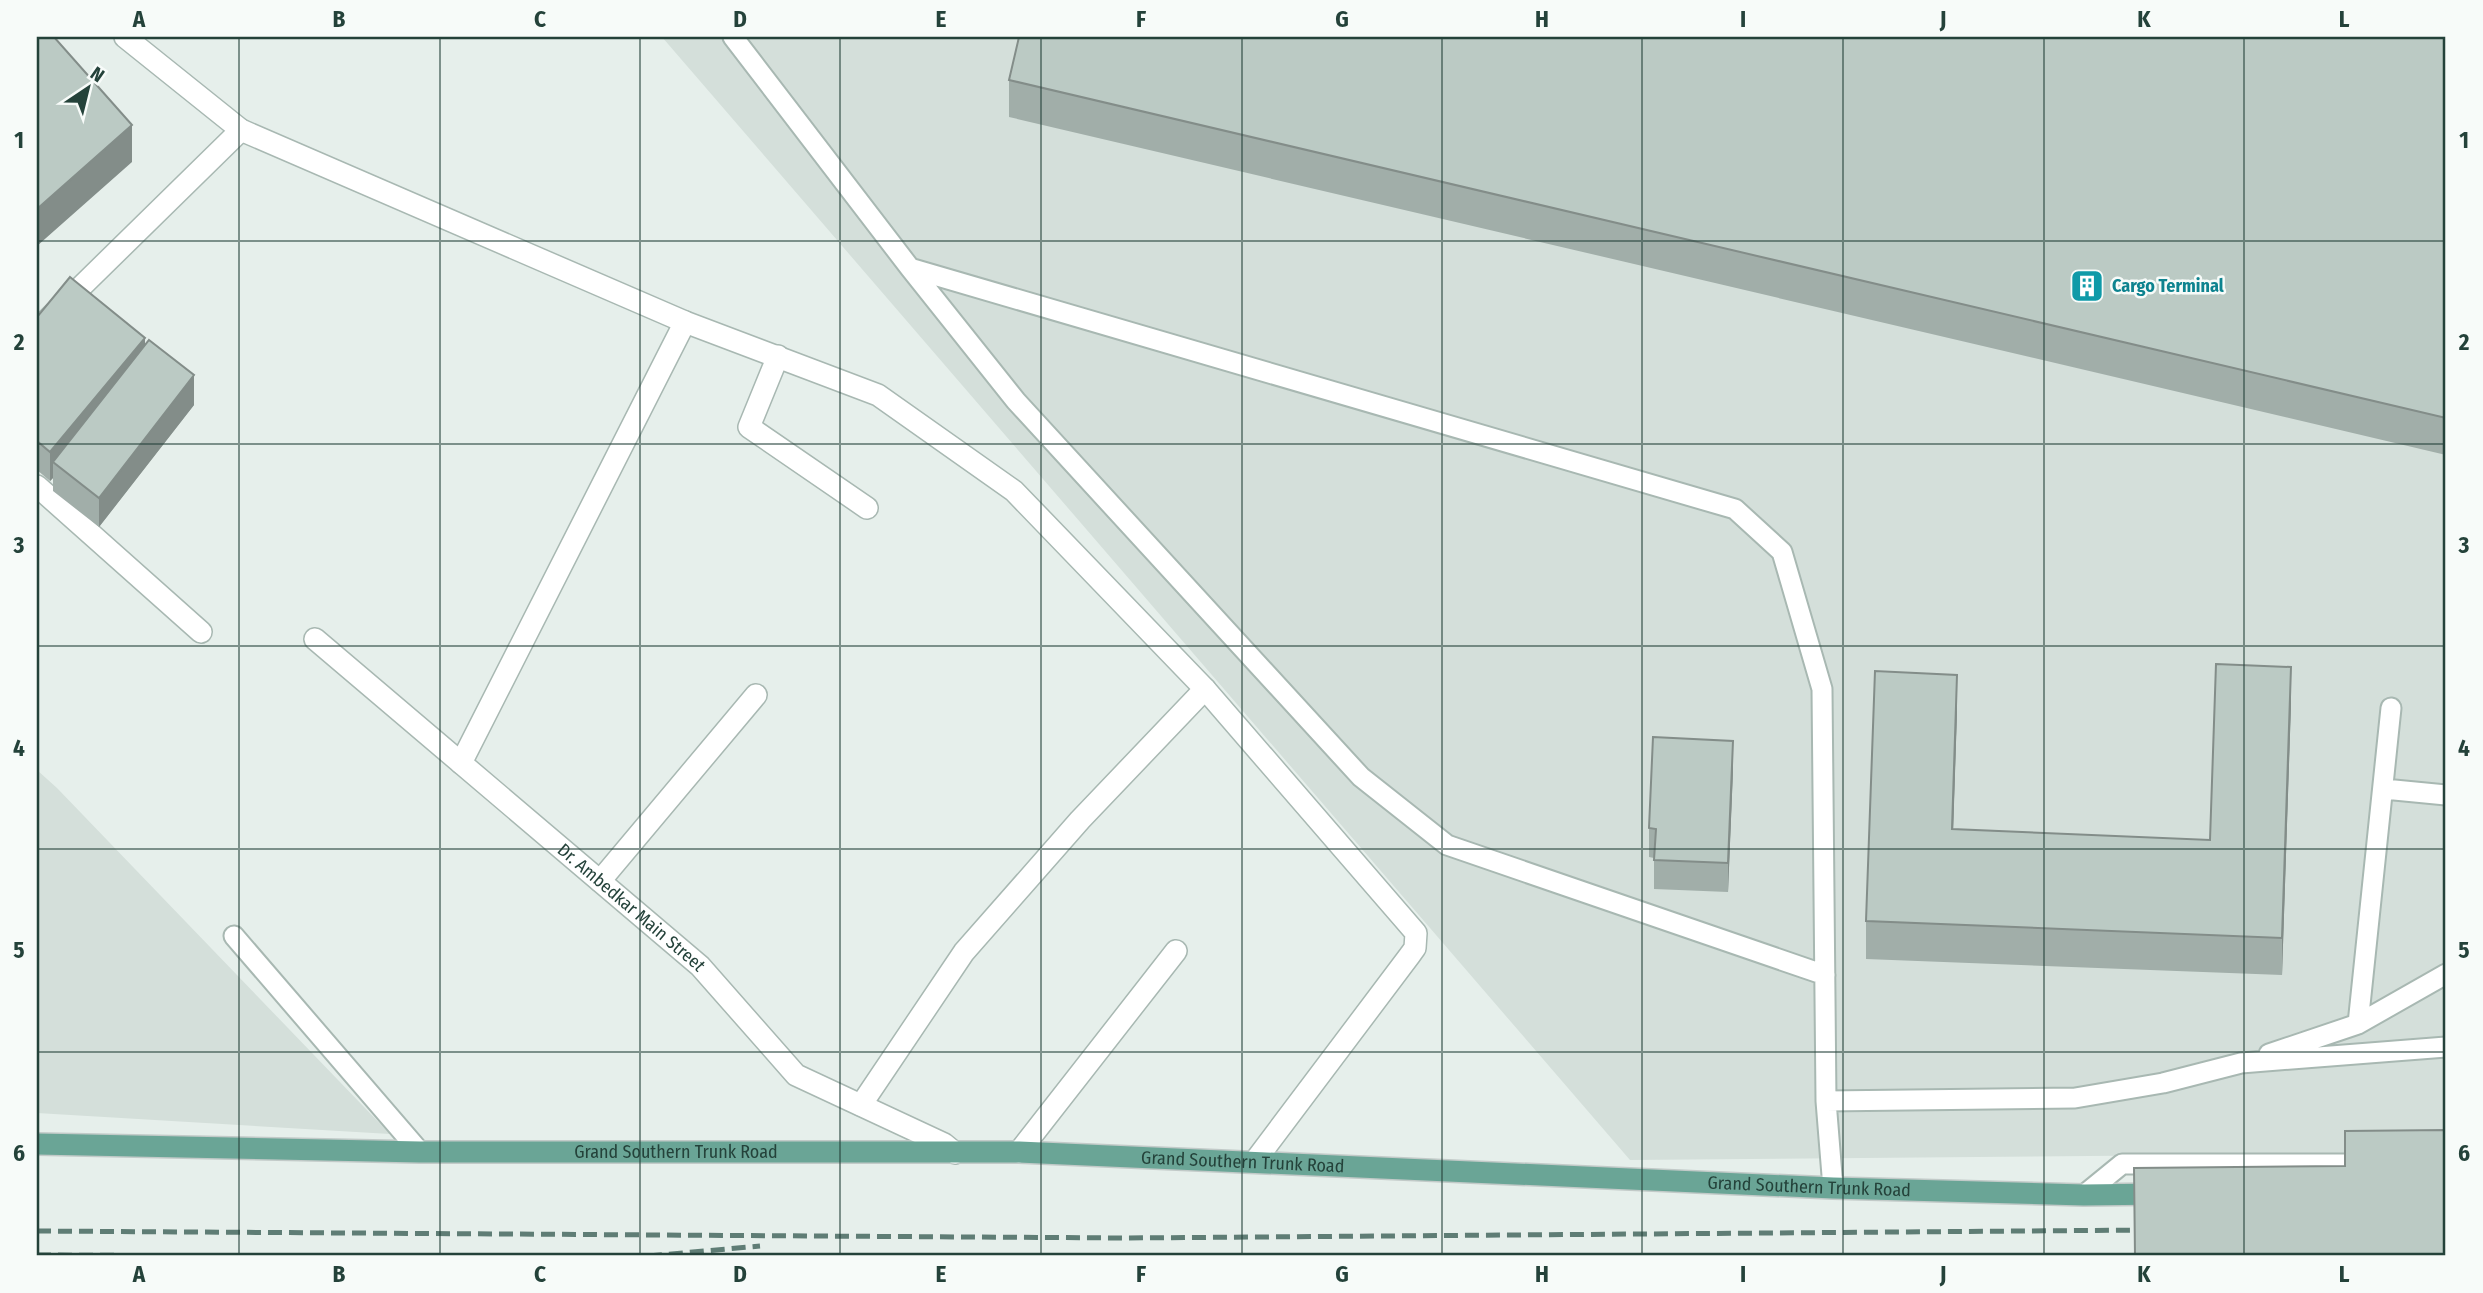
<svg xmlns="http://www.w3.org/2000/svg" width="2483" height="1293" font-family="'Fira Sans Condensed',sans-serif">
	<style>
		.built { fill: #d4dfda }
		.lines { fill: none; stroke-linecap: round; stroke-linejoin: round }
		.service-casing { stroke: #a8b8b2; stroke-width: 23 }
		.minor-casing { stroke: #a8b8b2; stroke-width: 24 }
		.primary-casing { stroke: #c2cac8; stroke-width: 24 }
		.service { stroke: #fff; stroke-width: 19 }
		.minor { stroke: #fff; stroke-width: 21 }
		.primary { stroke: #6aa596; stroke-width: 21 }
		.rail { stroke: #5f7d75; stroke-width: 5; stroke-dasharray: 14 7; stroke-linecap: butt }
		.wall { fill: #a1aea9 }
		.shaded-wall { fill: #838d89 }
		.building { fill: #bbcac4; stroke: #838d89; stroke-width: 2 }
		.grid { fill: none; stroke: #24423a; stroke-width: 2; stroke-opacity: 0.55 }
		.labels { text-anchor: middle; dominant-baseline: central; stroke-width: 5; stroke-linejoin: round; paint-order: stroke }
		.culture-label { font-size: 18px; font-weight: bold; fill: #0d838f; stroke: #f7fbf9; text-anchor: start }
		.street-label { font-size: 18px; fill: #24423a; stroke: #f7fbf9 }
		.neatline { fill: none; stroke: #24423a; stroke-width: 2.5 }
		.grid-label { font-size: 23px; text-anchor: middle; font-weight: bold; fill: #24423a }
	</style>
	<rect width="100%" height="100%" fill="#e6efeb"/>
	<path class="built" d="M662,37H2446V1153L1630,1160Z
		M37,770L57,788L390,1134L37,1113Z"/>
	<g class="lines">
		<defs>
			<path id="service" d="M733,37L910,268L1016,401L1361,777L1447,845L1825,975
				M910,268L1735,509L1782,552L1822,689L1826,1101L1833,1188
				M2384,789L2446,795
				M234,936L420,1152
				M2358,1024L2391,708
				M2269,1054L2358,1024L2446,974
				M1826,1101L2075,1098L2163,1083L2241,1063L2446,1047
				M2084,1195L2122,1164H2369"/>
			<g id="minor">
				<path d="M125,37L241,130L685,322L878,395L1014,491L1205,689L1416,933L1415,948L1410,955L1255,1161"/>
				<path d="M37,330L241,130"/>
				<path d="M778,356L749,427L867,508"/>
				<path d="M37,486L201,632"/>
				<path id="s1" d="M315,639L700,966L796,1075L944,1144L955,1153"/>
				<path d="M461,763L685,322"/>
				<path d="M600,881L756,695"/>
				<path d="M861,1105L964,952L1080,820L1205,689"/>
				<path d="M1019,1152L1176,951"/>
			</g>
			<g id="primary">
				<path id="s2" d="M37,1144L420,1152H1019L1833,1188L2084,1195L2162,1194"/>
			</g>
		</defs>
		<use href="#service" class="service-casing"/>
		<use href="#minor" class="minor-casing"/>
		<use href="#primary" class="primary-casing"/>
		<use href="#service" class="service"/>
		<use href="#minor" class="minor"/>
		<use href="#primary" class="primary"/>
		<path class="rail" d="M37,1231L1126,1238L2154,1230
			M37,1255L247,1256
			M648,1256L760,1246"/>
	</g>
	<path class="wall" d="M2446,37V455L1009,117V80Z
		M37,317L145,345L194,405L99,527L53,491V478L50,481L37,470Z
		M2291,704L2282,975L1866,959V921L1957,712L1953,829L2210,840Z
		M1733,770L1728,892L1654,889V858L1649,857V828Z"/>
	<path class="shaded-wall" d="M132,125V162L37,246V209Z
		M145,338V367L53,462V478L50,481V452Z
		M194,375V405L99,527V498Z
		M2291,667V704L2282,975V938Z
		M1957,675V712L1952,866V829Z
		M38,735V772L37,778V741Z
		M1733,741V770L1728,892V863Z"/>
	<path class="building" d="M37,37H54L132,125L37,209Z
		M1019,37H2446V418L1009,80Z
		M70,277L145,338L50,452L37,441V317Z
		M149,340L194,375L99,498L53,462Z
		M2216,664L2291,667L2282,938L1866,921L1875,671L1957,675L1952,829L2210,840Z
		M1653,737L1733,741L1728,863L1654,860L1656,829L1649,828Z
		M2446,1130V1256H2135L2134,1168L2345,1166V1131Z"/>
	<path class="grid" d="M239,37V1256M440,37V1256M640,37V1256M840,37V1256M1041,37V1256M1242,37V1256M1442,37V1256M1642,37V1256M1843,37V1256M2044,37V1256M2244,37V1256M37,241H2446M37,444H2446M37,646H2446M37,849H2446M37,1052H2446"/>
	<defs>
		<symbol id="building-square" viewBox="-11 -11 22 22"><rect x="-9" y="-9" width="18" height="18" rx="4" fill="#0f9aa8" stroke="#f7fbf9"/><path d="M-4-6H4V6H1V3H-1V6H-4ZM-2.5-4.3h1.7v1.8h-1.7ZM.8-4.3h1.7v1.8H.8ZM-2.5-1h1.7V.8h-1.7ZM.8-1h1.7V.8H.8Z" fill="#fff"/></symbol>
	</defs>
	<g fill-rule="evenodd">
		<use href="#building-square" x="2068" y="267" width="38" height="38"/>
	</g>
	<g class="labels">
		<g class="culture-label">
			<text x="2112" y="286">Cargo Terminal</text>
		</g>
		<g class="street-label">
			<text stroke="none"><textPath href="#s1" startOffset="415">Dr. Ambedkar Main Street</textPath></text>
			<text stroke="none"><textPath href="#s2" startOffset="639">Grand Southern Trunk Road</textPath></text>
			<text stroke="none"><textPath href="#s2" startOffset="1206">Grand Southern Trunk Road</textPath></text>
			<text stroke="none"><textPath href="#s2" startOffset="1773">Grand Southern Trunk Road</textPath></text>
		</g>
	</g>
	<rect width="2483" height="1293" fill="none" stroke="#f7fbf9" stroke-width="77"/>
	<g transform="translate(88 88) rotate(35)" stroke="#f7fbf9" stroke-width="5" paint-order="stroke">
	<path d="M0-5L12 26L0 18L-12 26Z" fill="#24423a"/>
	<text y="-10" font-size="19" font-weight="bold" text-anchor="middle" fill="#24423a">N</text>
	</g>
	<rect x="38" y="38" width="2406" height="1216" class="neatline"/>
	<g class="grid-label">
		<text x="139" y="27">A</text>
		<text x="339" y="27">B</text>
		<text x="540" y="27">C</text>
		<text x="740" y="27">D</text>
		<text x="941" y="27">E</text>
		<text x="1141" y="27">F</text>
		<text x="1342" y="27">G</text>
		<text x="1542" y="27">H</text>
		<text x="1743" y="27">I</text>
		<text x="1943" y="27">J</text>
		<text x="2144" y="27">K</text>
		<text x="2344" y="27">L</text>
		<text x="19" y="148">1</text>
		<text x="2464" y="148">1</text>
		<text x="19" y="350">2</text>
		<text x="2464" y="350">2</text>
		<text x="19" y="553">3</text>
		<text x="2464" y="553">3</text>
		<text x="19" y="756">4</text>
		<text x="2464" y="756">4</text>
		<text x="19" y="958">5</text>
		<text x="2464" y="958">5</text>
		<text x="19" y="1161">6</text>
		<text x="2464" y="1161">6</text>
		<text x="139" y="1282">A</text>
		<text x="339" y="1282">B</text>
		<text x="540" y="1282">C</text>
		<text x="740" y="1282">D</text>
		<text x="941" y="1282">E</text>
		<text x="1141" y="1282">F</text>
		<text x="1342" y="1282">G</text>
		<text x="1542" y="1282">H</text>
		<text x="1743" y="1282">I</text>
		<text x="1943" y="1282">J</text>
		<text x="2144" y="1282">K</text>
		<text x="2344" y="1282">L</text>
	</g>
</svg>
